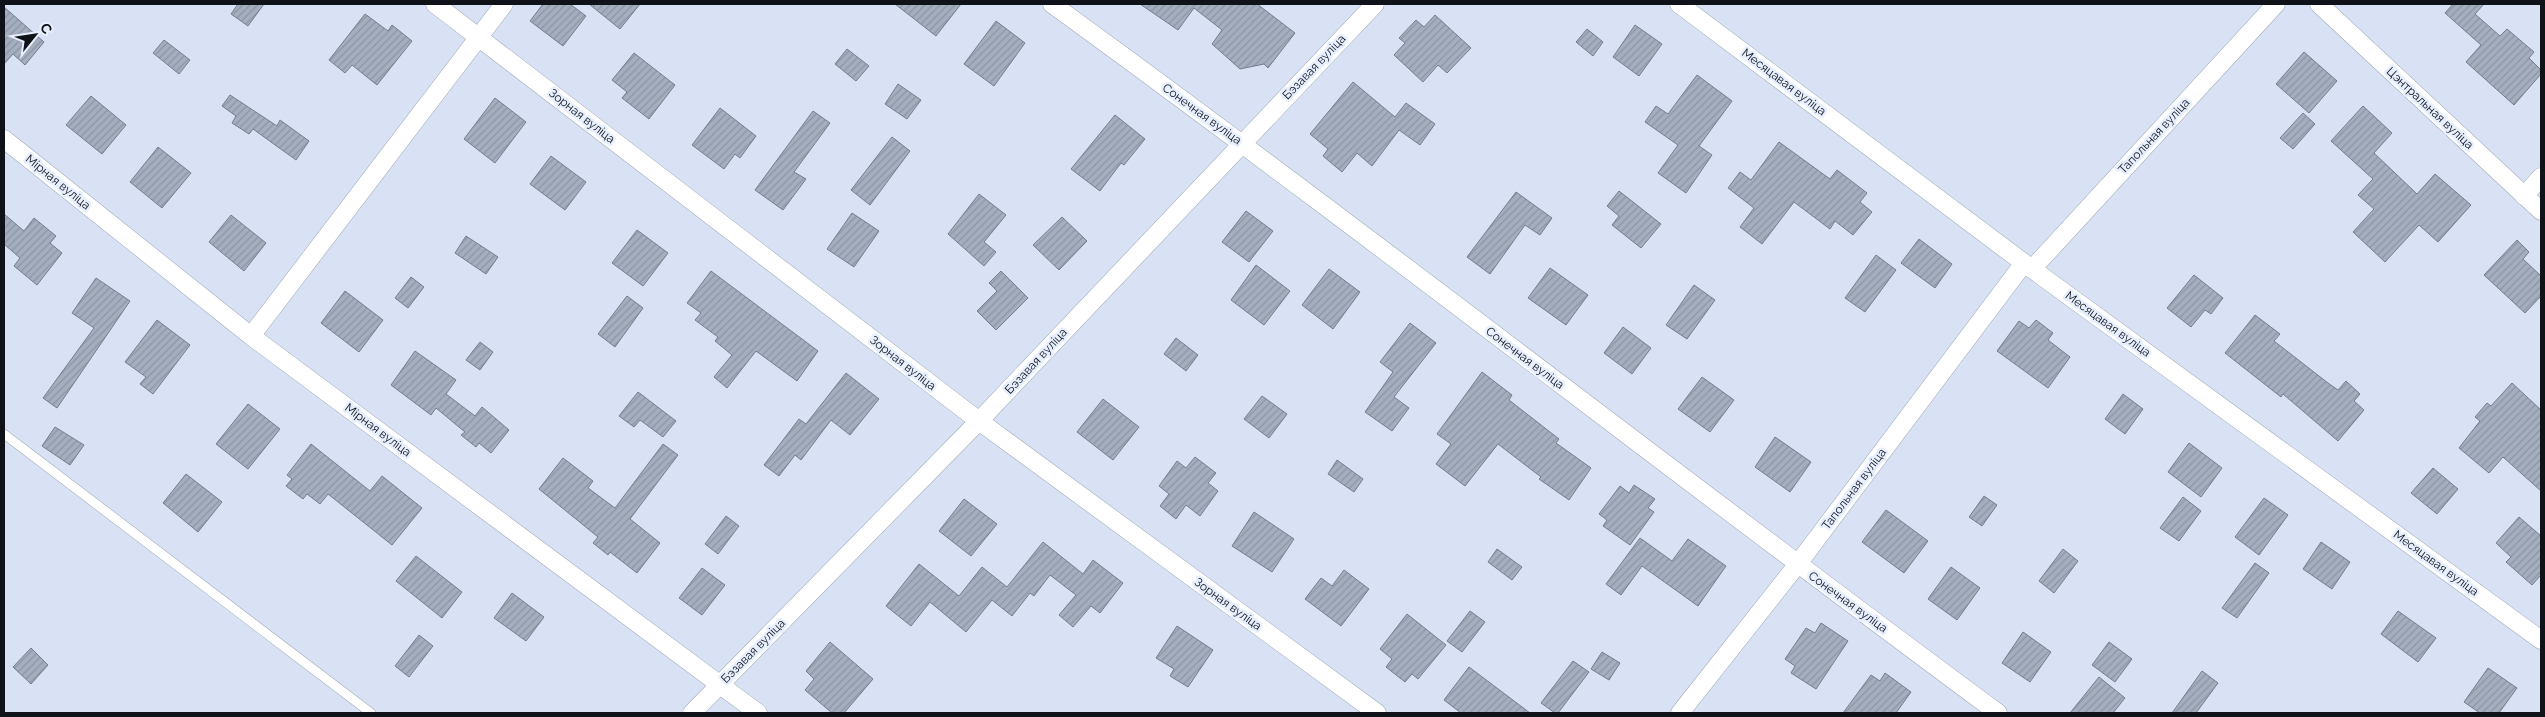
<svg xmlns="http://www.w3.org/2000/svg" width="2545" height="717" font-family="Raleway,sans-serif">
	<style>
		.building { fill: url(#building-hatch); stroke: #737d8d }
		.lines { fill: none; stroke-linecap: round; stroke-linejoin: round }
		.service-casing { stroke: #9fa9ba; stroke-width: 10 }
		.minor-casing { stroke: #9fa9ba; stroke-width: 19 }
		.service { stroke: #fff; stroke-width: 9 }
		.minor { stroke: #fff; stroke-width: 18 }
		.labels { text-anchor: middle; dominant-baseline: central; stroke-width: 5; stroke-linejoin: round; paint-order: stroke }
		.street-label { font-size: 12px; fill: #0f1218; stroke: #e7effe }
	</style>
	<defs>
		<pattern id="building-hatch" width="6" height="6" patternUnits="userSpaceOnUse" patternTransform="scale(1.25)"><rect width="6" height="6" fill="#a4aebf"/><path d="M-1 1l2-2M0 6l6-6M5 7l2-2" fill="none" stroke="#8c95a3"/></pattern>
	</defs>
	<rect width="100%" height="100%" fill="#d8e2f4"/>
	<path class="building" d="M238,4H264L248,26L231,14Z
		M543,4H570L586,16L563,46L530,21Z
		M589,4H640L620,29Z
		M895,4H961L936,36Z
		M1140,4H1257L1295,33L1268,68L1264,64L1240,69L1212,44L1222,30L1194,8L1178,30Z
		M2453,4H2484L2475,14L2500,36L2507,29L2534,52L2529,58L2541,70V74L2514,105L2466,62L2481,45L2445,13Z
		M4,7L44,42L25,65L13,54L4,64Z
		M365,14L388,31L392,25L412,41L377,85L352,65L345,73L329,60Z
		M1435,15L1471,48L1447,73L1438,65L1423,82L1394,55L1405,43L1399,38L1416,20L1424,27Z
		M996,21L1025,43L994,86L964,64Z
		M1635,25L1662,44L1639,76L1613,57Z
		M1587,29L1603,42L1593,56L1576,42Z
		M164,40L190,60L179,74L153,53Z
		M847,49L869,66L856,81L835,64Z
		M2304,52L2337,81L2309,113L2276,84Z
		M634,53L675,85L649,119L622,98L627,92L612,80Z
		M1697,75L1732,101L1699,146L1712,155L1686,193L1658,173L1678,145L1645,122L1656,106L1668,114Z
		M1353,82L1395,117L1406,103L1435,124L1420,145L1399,130L1372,166L1357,153L1342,172L1323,156L1328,149L1310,134Z
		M898,84L921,100L907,119L885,104Z
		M230,95L277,126L280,120L309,141L296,160L253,129L249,134L232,123L236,116L222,106Z
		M91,96L126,125L102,154L66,125Z
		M495,98L526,122L495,163L464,139Z
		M2363,106L2392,133L2374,153L2417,194L2435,174L2471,205L2438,242L2419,225L2385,262L2353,232L2374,209L2358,195L2373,179L2331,141Z
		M720,108L756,136L740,158L735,154L724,169L692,145Z
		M813,111L830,123L794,172L806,179L783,210L755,190Z
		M2303,113L2315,124L2293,149L2280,138Z
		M1115,115L1145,139L1124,165L1121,163L1100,191L1071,169Z
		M892,137L910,151L870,205L851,190Z
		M1779,142L1830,179L1837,170L1867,193L1860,202L1872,212L1853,235L1835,221L1830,229L1794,202L1762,244L1740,227L1754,208L1728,188L1740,172L1751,180Z
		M158,147L191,173L162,208L130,182Z
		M551,156L586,182L565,210L530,184Z
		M1619,191L1661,224L1641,248L1612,225L1619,216L1607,206Z
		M1516,192L1552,218L1540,235L1525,225L1490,274L1467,257Z
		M979,194L1006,215L984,242L996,252L984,266L948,234Z
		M1246,211L1273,231L1249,262L1222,242Z
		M852,213L879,231L854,267L827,249Z
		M4,214L24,231L34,218L56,236L50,243L62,253L37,285L14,266L20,258L4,244Z
		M231,215L266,243L244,271L209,242Z
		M1062,217L1087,241L1059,270L1033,245Z
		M637,230L668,253L643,286L612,263Z
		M466,236L498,257L486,274L455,253Z
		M1919,239L1952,264L1935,288L1901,263Z
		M2517,240L2529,252L2523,259L2541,276V296L2525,313L2484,275Z
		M1876,255L1896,270L1865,312L1845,298Z
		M1256,265L1290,291L1264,325L1231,300Z
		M1550,268L1588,295L1566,325L1528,298Z
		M1329,269L1360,292L1333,329L1302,305Z
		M711,271L818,351L797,381L756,351L727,388L714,377L732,355L715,341L718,337L695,320L701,313L687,303Z
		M1001,271L1028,298L996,330L977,311L997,291L989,283Z
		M2194,275L2223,298L2211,314L2205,310L2191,327L2167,308Z
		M411,277L424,287L408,308L395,298Z
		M96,278L130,301L57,408L43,398L94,328L72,313Z
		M1694,285L1715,300L1687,339L1666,325Z
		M345,291L383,320L359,352L321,323Z
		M627,296L643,308L615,347L598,334Z
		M2255,315L2280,334L2274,341L2328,383L2338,390L2346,381L2360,394L2354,401L2364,410L2338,441L2283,394L2281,397L2225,353Z
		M157,320L190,345L153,394L140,384L146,377L125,362Z
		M2036,320L2053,333L2048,340L2070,357L2048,388L1997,351L2019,321L2029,328Z
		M1410,323L1436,343L1394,397L1409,408L1392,431L1365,412L1393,372L1380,362Z
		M1623,327L1651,348L1632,374L1604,353Z
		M1176,338L1198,355L1186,371L1164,354Z
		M480,342L493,352L480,370L466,360Z
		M415,351L456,380L446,394L475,416L482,407L509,430L491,453L479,443L476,447L461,435L465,432L436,408L431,415L391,385Z
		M1482,372L1512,395L1509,400L1559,439L1556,443L1591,468L1569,500L1539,479L1541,477L1498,444L1465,486L1436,464L1451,444L1437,434Z
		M846,373L879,399L850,435L831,420L801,460L795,455L779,476L764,465L799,419L806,424Z
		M1702,377L1734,400L1710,432L1678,409Z
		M2512,383L2541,410V491L2503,457L2489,473L2459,448L2480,421L2475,417L2487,403L2491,406Z
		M638,392L676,421L663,437L640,420L634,427L619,416Z
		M2123,394L2143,409L2125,434L2105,419Z
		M1262,396L1287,414L1269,438L1244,419Z
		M1103,399L1139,427L1113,460L1077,432Z
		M248,404L280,429L248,469L216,444Z
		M55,427L84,445L70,465L42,446Z
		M1775,437L1811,462L1790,492L1755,467Z
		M2189,443L2222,468L2201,497L2168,472Z
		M311,444L370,491L382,476L422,508L392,545L328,494L320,504L307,494L303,499L286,486L292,479L287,475Z
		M663,444L678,455L630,519L660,543L637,573L610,552L608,555L593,543L598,537L539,489L563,458L593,481L588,488L615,508Z
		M1195,457L1216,473L1208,483L1218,491L1200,516L1186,505L1176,519L1160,506L1169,494L1159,486L1177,461L1186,468Z
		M1337,460L1363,479L1354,492L1328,474Z
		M2433,468L2458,489L2437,514L2411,493Z
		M186,474L222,502L198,532L163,503Z
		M1634,485L1655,499L1648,508L1654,512L1630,545L1603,526L1607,520L1599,514L1620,486L1629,493Z
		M1984,496L1997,505L1982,526L1969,517Z
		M2183,497L2201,511L2179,541L2160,528Z
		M2264,498L2288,515L2259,555L2235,537Z
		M964,499L997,524L971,556L939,531Z
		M1886,510L1928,541L1904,573L1862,542Z
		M1254,512L1294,539L1272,572L1232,546Z
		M726,516L739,526L718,554L705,544Z
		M2519,517L2541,536V575L2532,585L2506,562L2511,557L2496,543Z
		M1640,538L1672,561L1688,539L1726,566L1698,606L1642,566L1621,595L1606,584Z
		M1043,542L1083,574L1093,560L1123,583L1100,613L1091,606L1073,627L1059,615L1076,595L1050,575L1034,596L1030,593L1012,616L992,600L966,632L930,602L911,626L886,606L919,564L959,596L982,567L1007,587Z
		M2321,542L2350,562L2332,589L2303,569Z
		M1497,549L1522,567L1512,580L1488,562Z
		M2063,549L2078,561L2054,593L2039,581Z
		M416,556L462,592L442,618L396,581Z
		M2255,563L2269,573L2237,618L2222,608Z
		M1951,567L1980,588L1957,620L1928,599Z
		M702,568L725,585L702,615L679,598Z
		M1344,570L1369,589L1341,626L1305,599L1321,578L1332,586Z
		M512,593L544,617L526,641L494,618Z
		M1470,611L1485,622L1462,652L1447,641Z
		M2398,611L2436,638L2418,662L2381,634Z
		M1407,614L1446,645L1418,679L1412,674L1405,682L1386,667L1392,659L1380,649Z
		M1821,623L1848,641L1816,689L1791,673L1795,666L1785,659L1806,628L1815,633Z
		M1177,626L1213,650L1188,687L1170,676L1174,669L1156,658Z
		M2023,632L2051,652L2030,682L2002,663Z
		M419,635L433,646L409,677L395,666Z
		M830,642L873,679L844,713H832L805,690L814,679L806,671Z
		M2109,642L2132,659L2115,682L2092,665Z
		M31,648L48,665L31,684L13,667Z
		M1602,652L1620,663L1609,680L1591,669Z
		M1573,661L1589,672L1558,713H1555L1541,703Z
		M1469,667L1530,713H1461L1444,700Z
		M2488,668L2517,688L2499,713H2480L2464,702Z
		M2202,671L2218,683L2196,713H2172Z
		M1885,673L1911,692L1896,713H1843L1871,675L1880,681Z
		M2099,677L2125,698L2113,713H2070Z"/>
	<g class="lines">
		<defs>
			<path id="service" d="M4,434L371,713"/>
			<path id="minor" d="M435,4L979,421L1377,713
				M1052,4C1371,236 1681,479 1998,713
				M1679,4L2032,269L2541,640
				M2319,4L2541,211
				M4,139L251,336L758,713
				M2524,196L2541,177
				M2032,269L2276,4
				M251,336L504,4
				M692,713L979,421L1375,4
				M1680,713L1797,565L2024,263"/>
		</defs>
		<use href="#service" class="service-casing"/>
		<use href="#minor" class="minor-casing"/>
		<use href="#service" class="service"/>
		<use href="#minor" class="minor"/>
	</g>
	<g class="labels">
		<g class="street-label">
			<text transform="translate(1314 67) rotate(-46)">Бэзавая вуліца</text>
			<text transform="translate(1784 82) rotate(37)">Месяцавая вуліца</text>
			<text transform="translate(2430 108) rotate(43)">Цэнтральная вуліца</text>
			<text transform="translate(1202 114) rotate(36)">Сонечная вуліца</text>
			<text transform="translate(582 116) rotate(38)">Зорная вуліца</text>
			<text transform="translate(2154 136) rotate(-47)">Тапольная вуліца</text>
			<text transform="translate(58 182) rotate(39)">Мірная вуліца</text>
			<text transform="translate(2108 324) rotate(36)">Месяцавая вуліца</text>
			<text transform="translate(1525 358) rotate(37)">Сонечная вуліца</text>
			<text transform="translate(1036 361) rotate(-47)">Бэзавая вуліца</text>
			<text transform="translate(903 363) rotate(38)">Зорная вуліца</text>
			<text transform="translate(378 430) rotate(37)">Мірная вуліца</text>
			<text transform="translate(1854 489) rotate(-53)">Тапольная вуліца</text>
			<text transform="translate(2436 563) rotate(36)">Месяцавая вуліца</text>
			<text transform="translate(1848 602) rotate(36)">Сонечная вуліца</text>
			<text transform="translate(1228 604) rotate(36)">Зорная вуліца</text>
			<text transform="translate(753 651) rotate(-45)">Бэзавая вуліца</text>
		</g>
	</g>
	<rect width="2545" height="717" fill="none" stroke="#0f1218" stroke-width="10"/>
	<g transform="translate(35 35) rotate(60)" stroke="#e7effe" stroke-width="4" paint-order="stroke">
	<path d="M0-4L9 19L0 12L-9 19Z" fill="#0f1218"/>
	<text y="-8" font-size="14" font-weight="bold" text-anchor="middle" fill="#0f1218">С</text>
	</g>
</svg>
